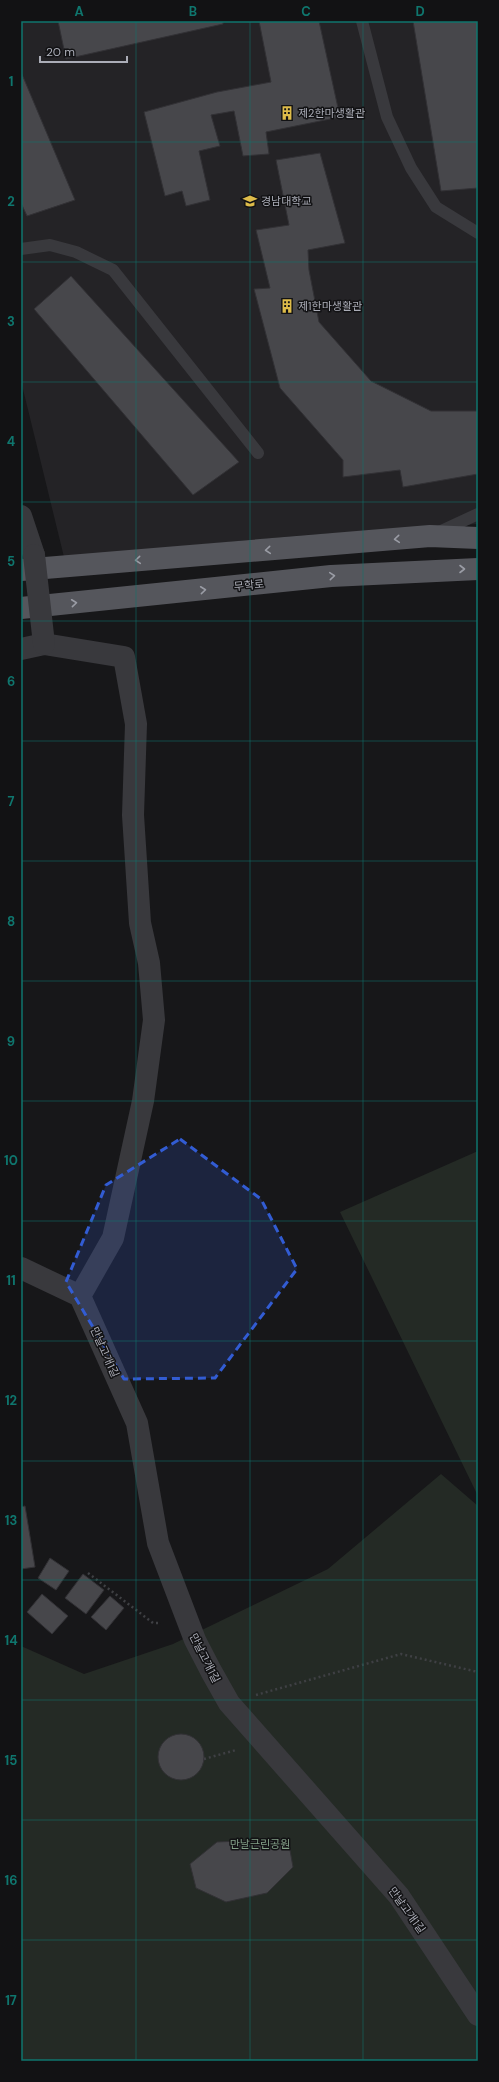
<svg xmlns="http://www.w3.org/2000/svg" width="499" height="2082" font-family="'DM Sans','Noto Sans KR',sans-serif">
	<style>
		.built { fill: #242326 }
		.green { fill: #242a25 }
		.building { fill: #47474b; stroke: #323135 }
		.lines { fill: none; stroke-linecap: round; stroke-linejoin: round }
		.path { stroke: #3f4044; stroke-width: 2.5; stroke-dasharray: 2 3; stroke-linecap: butt }
		.lane { stroke: #39393d; stroke-width: 12 }
		.street { stroke: #39393d; stroke-width: 22 }
		.primary { stroke: #55565c; stroke-width: 22 }
		.street-bridge { stroke: #39393d; stroke-width: 22 }
		.oneway { stroke: #9a9ca5 }
		.marked { fill: #325cd3; fill-opacity: 0.2; stroke: #325cd3; stroke-width: 3; stroke-dasharray: 8 5; stroke-linejoin: round }
		.grid { fill: none; stroke: #0f766e; stroke-width: 1; stroke-opacity: 0.55 }
		.labels { text-anchor: middle; dominant-baseline: central; stroke-width: 3; stroke-linejoin: round; paint-order: stroke }
		.poi-label { font-size: 11px; fill: #abadb7; stroke: #121214; text-anchor: start }
		.street-label { font-size: 11px; fill: #abadb7; stroke: #121214 }
		.park-label { font-size: 11px; fill: #84a089; stroke: #121214 }
		.neatline { fill: none; stroke: #0f766e; stroke-width: 1.5 }
		.grid-label { font-size: 13px; text-anchor: middle; font-weight: bold; fill: #0f766e }
	</style>
	<rect width="100%" height="100%" fill="#171719"/>
	<path class="built" d="M21,21H478V524L307,535L64,557L21,381Z"/>
	<path class="green" d="M478,1151V1496L340,1212Z
		M441,1474L478,1506V2061H21V1646L84,1674L173,1644L328,1569Z"/>
	<path class="building" d="M58,21H223V24L66,59Z
		M259,21H319L340,117L266,132L269,154L243,156L234,111L211,115L220,146L199,151L210,200L186,206L182,191L165,196L144,112L217,92L271,82Z
		M413,21H478V188L441,191Z
		M21,72L75,200L27,216L21,203Z
		M320,153L345,243L308,250L309,270L319,322L371,381L431,411H478V474L403,487L400,470L343,477V460L280,388L254,289L270,288L256,230L289,225L276,160Z
		M71,276L239,462L193,495L34,309Z
		M25,1506L35,1567L21,1569V1507Z
		M50,1558L69,1571L56,1590L38,1578Z
		M83,1574L104,1590L86,1614L65,1598Z
		M42,1594L68,1616L52,1634L27,1612Z
		M110,1596L124,1608L106,1630L91,1617Z
		M158 1757a23 23 0 1 1 46 0a23 23 0 1 1-46 0Z
		M288,1839L293,1867L267,1893L226,1902L196,1888L190,1864L217,1842Z"/>
	<g class="lines">
		<path class="path" d="M88,1573L153,1623H161
			M256,1695L401,1654L478,1672
			M204,1759L236,1750"/>
		<path class="lane" d="M362,21L387,117L411,168L436,207L478,233
			M21,249L50,245L76,252L113,270L258,453
			M437,533L478,514"/>
		<path class="street" d="M21,516L34,555
			M21,649L44,644L124,657L136,724L133,815L140,923L149,963L154,1020L143,1101L113,1238L80,1296
			M21,1268L80,1296L137,1423L158,1543L195,1640L211,1671L229,1703L399,1896L478,2015"/>
		<path class="primary" d="M21,570L430,536L478,538
			M21,608L331,576L478,569"/>
		<path class="street-bridge" d="M34,555L44,644"/>
	</g>
	<defs><path id="oneway-chevron" d="M-2-3.5L2.5 0L-2 3.5" fill="none" stroke-width="1.6" stroke-linecap="round" stroke-linejoin="round"/></defs>
	<g class="oneway">
		<use href="#oneway-chevron" transform="translate(397 539) rotate(175)"/>
		<use href="#oneway-chevron" transform="translate(268 550) rotate(175)"/>
		<use href="#oneway-chevron" transform="translate(138 560) rotate(175)"/>
		<use href="#oneway-chevron" transform="translate(462 569)"/>
		<use href="#oneway-chevron" transform="translate(332 576) rotate(-5)"/>
		<use href="#oneway-chevron" transform="translate(203 590) rotate(-6)"/>
		<use href="#oneway-chevron" transform="translate(74 603) rotate(-6)"/>
	</g>
	<path class="marked" d="M180,1139L261,1199L297,1269L215,1378L124,1379L66,1282L106,1185Z"/>
	<path class="grid" d="M136,21V2061M250,21V2061M363,21V2061M21,142H478M21,262H478M21,382H478M21,502H478M21,621H478M21,741H478M21,861H478M21,981H478M21,1101H478M21,1221H478M21,1341H478M21,1461H478M21,1580H478M21,1700H478M21,1820H478M21,1940H478"/>
	<defs>
		<symbol id="building-bare" viewBox="-9 -9 18 18"><path d="M-4-6H4V6H1V3H-1V6H-4ZM-2.5-4.3h1.7v1.8h-1.7ZM.8-4.3h1.7v1.8H.8ZM-2.5-1h1.7V.8h-1.7ZM.8-1h1.7V.8H.8Z" fill="#debc4a" stroke="#121214" stroke-width="2.5" paint-order="stroke"/></symbol>
		<symbol id="university-bare" viewBox="-9 -9 18 18"><path d="M0-5L7-2L0 1L-7-2ZM-4 1L0 2.5L4 1V4Q0 6-4 4Z" fill="#debc4a" stroke="#121214" stroke-width="2.5" paint-order="stroke"/></symbol>
	</defs>
	<g fill-rule="evenodd">
		<use href="#building-bare" x="277" y="103" width="20" height="20"/>
		<use href="#university-bare" x="240" y="191" width="20" height="20"/>
		<use href="#building-bare" x="277" y="296" width="20" height="20"/>
	</g>
	<g class="labels">
		<g class="poi-label">
			<text x="298" y="113">제2한마생활관</text>
			<text x="261" y="201">경남대학교</text>
			<text x="298" y="306">제1한마생활관</text>
		</g>
		<g class="street-label">
			<text transform="translate(249 585) rotate(-6)">무학로</text>
			<text transform="translate(105 1352) rotate(66)">만날고개1길</text>
			<text transform="translate(205 1658) rotate(63)">만날고개1길</text>
			<text transform="translate(407 1910) rotate(54)">만날고개1길</text>
		</g>
		<g class="park-label">
			<text x="260" y="1844">만날근린공원</text>
		</g>
	</g>
	<rect width="499" height="2082" fill="none" stroke="#121214" stroke-width="44"/>
	<path d="M40 56v6h87v-6" fill="none" stroke="#abadb7" stroke-width="2"/>
	<text x="46" y="56" font-size="12" fill="#abadb7" stroke="#121214" stroke-width="3" paint-order="stroke">20 m</text>
	<rect x="22" y="22" width="455" height="2038" class="neatline"/>
	<g class="grid-label">
		<text x="79" y="16">A</text>
		<text x="193" y="16">B</text>
		<text x="306" y="16">C</text>
		<text x="420" y="16">D</text>
		<text x="11" y="86">1</text>
		<text x="11" y="206">2</text>
		<text x="11" y="326">3</text>
		<text x="11" y="446">4</text>
		<text x="11" y="566">5</text>
		<text x="11" y="686">6</text>
		<text x="11" y="806">7</text>
		<text x="11" y="926">8</text>
		<text x="11" y="1046">9</text>
		<text x="11" y="1165">10</text>
		<text x="11" y="1285">11</text>
		<text x="11" y="1405">12</text>
		<text x="11" y="1525">13</text>
		<text x="11" y="1645">14</text>
		<text x="11" y="1765">15</text>
		<text x="11" y="1885">16</text>
		<text x="11" y="2005">17</text>
	</g>
</svg>
